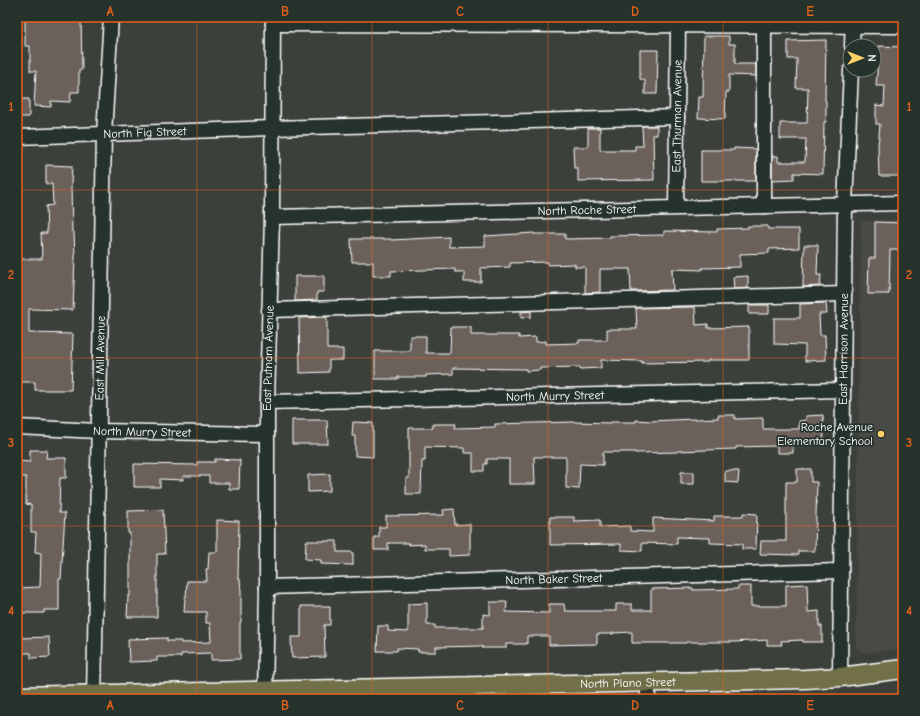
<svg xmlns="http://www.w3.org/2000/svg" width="920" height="716" font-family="'Comic Neue',sans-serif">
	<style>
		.built { fill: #4a4a44 }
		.building { fill: #6c605a; stroke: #fff }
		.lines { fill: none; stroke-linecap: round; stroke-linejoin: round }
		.minor-casing { stroke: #fff; stroke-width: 17 }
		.major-casing { stroke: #fff; stroke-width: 21 }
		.minor { stroke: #26332d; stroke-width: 14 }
		.major { stroke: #71704a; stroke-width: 18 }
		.grid { fill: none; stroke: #e96118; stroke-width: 1; stroke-opacity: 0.55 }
		.poi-dot { fill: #ffd166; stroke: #26332d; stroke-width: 1.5 }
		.labels { text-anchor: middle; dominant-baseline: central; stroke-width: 3.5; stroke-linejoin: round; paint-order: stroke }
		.street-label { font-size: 12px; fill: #fff; stroke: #26332d }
		.poi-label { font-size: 12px; fill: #fff; stroke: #26332d; text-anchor: end }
		.neatline { fill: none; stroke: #e96118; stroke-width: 1.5 }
		.grid-label { font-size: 13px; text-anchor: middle; font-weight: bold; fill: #e96118 }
	</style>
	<rect width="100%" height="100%" fill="#3b403a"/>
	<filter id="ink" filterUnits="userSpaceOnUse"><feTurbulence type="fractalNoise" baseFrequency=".025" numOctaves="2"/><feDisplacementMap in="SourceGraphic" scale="8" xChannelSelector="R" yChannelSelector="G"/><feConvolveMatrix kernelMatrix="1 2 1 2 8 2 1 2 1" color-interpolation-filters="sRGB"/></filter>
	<g filter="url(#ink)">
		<path class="built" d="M903,220V649L863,653L856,647L861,221Z"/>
		<path class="building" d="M25,17H81L82,70H79V92H71L70,102L51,101V107L34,106L36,71H30V46H25Z
			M704,36H729V44H735V64H756V76L729,75V92H726L725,119L698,118L699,97H703Z
			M826,40L825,101H826V122H824L823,174L794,173V179L772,180V156H778V162H805L806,139H780V123H807L808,88H796L797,59H788V41Z
			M879,46L903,47L902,138H903V176H879L878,146L880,124H876V105L884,106L885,86H876Z
			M640,50H658L657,94H645V80L640,79Z
			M17,99H29V117H17Z
			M642,126H657V135H653L654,180L578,181V168H574L573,147H588V128H600V150H635V146H643Z
			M734,148L756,149V181H701V150H734Z
			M46,165L72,166L71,185L72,232H74L75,257L73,310L29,309V333L73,334L71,390H35V382H17V259H42L41,233H47L46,206L53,205L52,184H46Z
			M875,222L903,223V250H890L889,294H868L869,258H875Z
			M748,226H768V229H799V248L769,249V253L740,254V267L702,268V270L672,269L673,290L631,291L630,269H600V292L585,293V267H575V264L548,265V262L510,263V267L481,268V282H464V272H455V269L391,271V276H373V262H352L351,239H391V240L449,237V247L485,246V236L534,233V234H565V239L610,238V236L664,235V231L717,232V229L748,228Z
			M804,245H818L817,275H821L820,286L803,287Z
			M295,276H324V292H317V300L295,301Z
			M748,276V288L734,289L733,277Z
			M826,303L827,314H819L820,335H825L826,360L805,361V345L774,344V318H800V304Z
			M749,305H769V314H749Z
			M695,307L696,325L708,324V328L749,327V360H708V362L642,363V361L601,360V368L580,369V367L540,368V370L526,371V369L453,368V374L426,375V377H398V379H375V351H410V336H426V353H450L451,327H471V335H519V338L536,337V342L546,341V344L579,343V340H607V329H637L636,308Z
			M531,311V317L521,318V312Z
			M327,317V349H343V360H329V372L300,373L299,318Z
			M718,415H735V419L763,418V429H799V421L806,420V416L823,415L824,444L793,445V453H777V446L736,447V449L677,451V452L635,453V452H603V465L580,464L579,489L566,488V457H534L535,484H509V459H487V464H484V471H473V453H464V448L425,447V461H422L421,494H406V478H409V428H433V424H456L455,428L495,427V424L574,422L611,423V422H636V420L650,421L718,418Z
			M292,420H327L328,444H292Z
			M353,422L373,423V457L355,456V436H352Z
			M30,450H47L46,458H66V478H60L59,513H65L61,579H59V610H44V613H19V588L40,587L41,553L35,552L36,532H31V505L26,504V477H17V461L30,462Z
			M215,459L240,460L239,489H229V483H209V476H183V480L160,479V487H134V464L197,465V462H215Z
			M797,469H811V482H817L815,551H798V555L760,554L761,541H786V482H797Z
			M725,471H739L738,483L725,482Z
			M681,472H694V484H681Z
			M330,474V491L308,492V475Z
			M454,509L455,525L470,524V555L449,556V549H425V544L409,545V543H388V550H374V537H379V527H386V516L444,515L443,510Z
			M163,510L165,554H157V617H127L128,596H130V533H128V511Z
			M743,513L757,514L756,549H742V544L710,543V538L677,537V544L642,543V551L621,550V544L550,545V517H574V521L600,520V527L630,526V531L653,532V518L714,521V516H743Z
			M217,520L239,521L238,579H240L241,591V622H240V659L211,660V653L181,654V657H157V661L129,662L128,639L167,638V641H181V643L211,642L210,623H206V612H184L185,597H186L187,581H207L206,569H208L209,552H217Z
			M306,541H337V552H353V565L321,564V560L305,559Z
			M807,584L808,612L819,611V626H822V642H803V640L781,641L782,645H767V640L734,642H686V643H632V632L613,633V634H597V644L549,645V636H527V644H506V648H482V646L436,647V652H418V649L397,648V651H377L378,626H388V631L408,632V604L427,603V625H435V628H483V614L490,615V602H507L506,612L549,613V604H564L565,611H616V604H632V610H651V589L693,588V590L738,589V586H751V606H786V585Z
			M301,606H330V625H324L325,657L292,658L291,637H301Z
			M49,637L50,657L31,658V653H21L20,638Z"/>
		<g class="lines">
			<defs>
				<g id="minor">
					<path d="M273,24L903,26"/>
					<path d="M764,25V206"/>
					<path d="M852,46L853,17"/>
					<path id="s1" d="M17,137L272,128L677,117"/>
					<path id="s2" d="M676,207L678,25"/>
					<path id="s3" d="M272,217L903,203"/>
					<path d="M269,310L844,294"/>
					<path id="s4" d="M267,402L843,390"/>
					<path id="s5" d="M17,427L98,431L267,434"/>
					<path id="s6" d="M267,587L841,571"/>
					<path id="s7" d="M840,677L845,204L851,70"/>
					<path d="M648,682V699"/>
					<path id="s8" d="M94,699L104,134L111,17"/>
					<path id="s9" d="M265,699L267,587V402L272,217L273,17"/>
					<path d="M467,699V686"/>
				</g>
				<g id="major">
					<path id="s10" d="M17,696L805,679L840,677L903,669"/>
				</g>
			</defs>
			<use href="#minor" class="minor-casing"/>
			<use href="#major" class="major-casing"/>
			<use href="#minor" class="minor"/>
			<use href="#major" class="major"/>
		</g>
	</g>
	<path class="grid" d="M197,17V699M372,17V699M548,17V699M723,17V699M17,190H903M17,358H903M17,526H903"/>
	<circle class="poi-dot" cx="881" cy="434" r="4"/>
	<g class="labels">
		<g class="street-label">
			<text stroke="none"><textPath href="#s2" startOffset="91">East Thurman Avenue</textPath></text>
			<text stroke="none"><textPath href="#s1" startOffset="128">North Fig Street</textPath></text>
			<text stroke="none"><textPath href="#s3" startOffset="315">North Roche Street</textPath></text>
			<text stroke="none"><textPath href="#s7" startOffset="328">East Harrison Avenue</textPath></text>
			<text stroke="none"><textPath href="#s8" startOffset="341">East Mill Avenue</textPath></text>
			<text stroke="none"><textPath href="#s9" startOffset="341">East Putnam Avenue</textPath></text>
			<text stroke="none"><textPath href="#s4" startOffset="288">North Murry Street</textPath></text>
			<text stroke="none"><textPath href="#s5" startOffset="125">North Murry Street</textPath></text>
			<text stroke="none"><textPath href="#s6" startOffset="287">North Baker Street</textPath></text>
			<text stroke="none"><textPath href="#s10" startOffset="611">North Plano Street</textPath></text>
		</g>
		<g class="poi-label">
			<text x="873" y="427">Roche Avenue<tspan x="873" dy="14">Elementary School</tspan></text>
		</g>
	</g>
	<rect width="920" height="716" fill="none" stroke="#26332d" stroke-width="44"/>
	<g transform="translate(862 58) rotate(90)"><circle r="19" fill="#26332d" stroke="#7d8581"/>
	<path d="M0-3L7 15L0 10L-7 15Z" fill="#ffd166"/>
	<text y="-6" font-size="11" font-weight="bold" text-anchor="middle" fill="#ffffff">N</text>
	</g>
	<rect x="22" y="22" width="876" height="672" class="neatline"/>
	<g class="grid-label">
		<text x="110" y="16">A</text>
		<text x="285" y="16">B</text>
		<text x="460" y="16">C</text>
		<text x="635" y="16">D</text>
		<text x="810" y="16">E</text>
		<text x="11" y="111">1</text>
		<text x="909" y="111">1</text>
		<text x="11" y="279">2</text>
		<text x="909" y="279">2</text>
		<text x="11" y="447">3</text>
		<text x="909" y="447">3</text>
		<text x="11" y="615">4</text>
		<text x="909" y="615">4</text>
		<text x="110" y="710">A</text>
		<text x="285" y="710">B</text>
		<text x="460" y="710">C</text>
		<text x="635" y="710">D</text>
		<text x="810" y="710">E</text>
	</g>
</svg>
